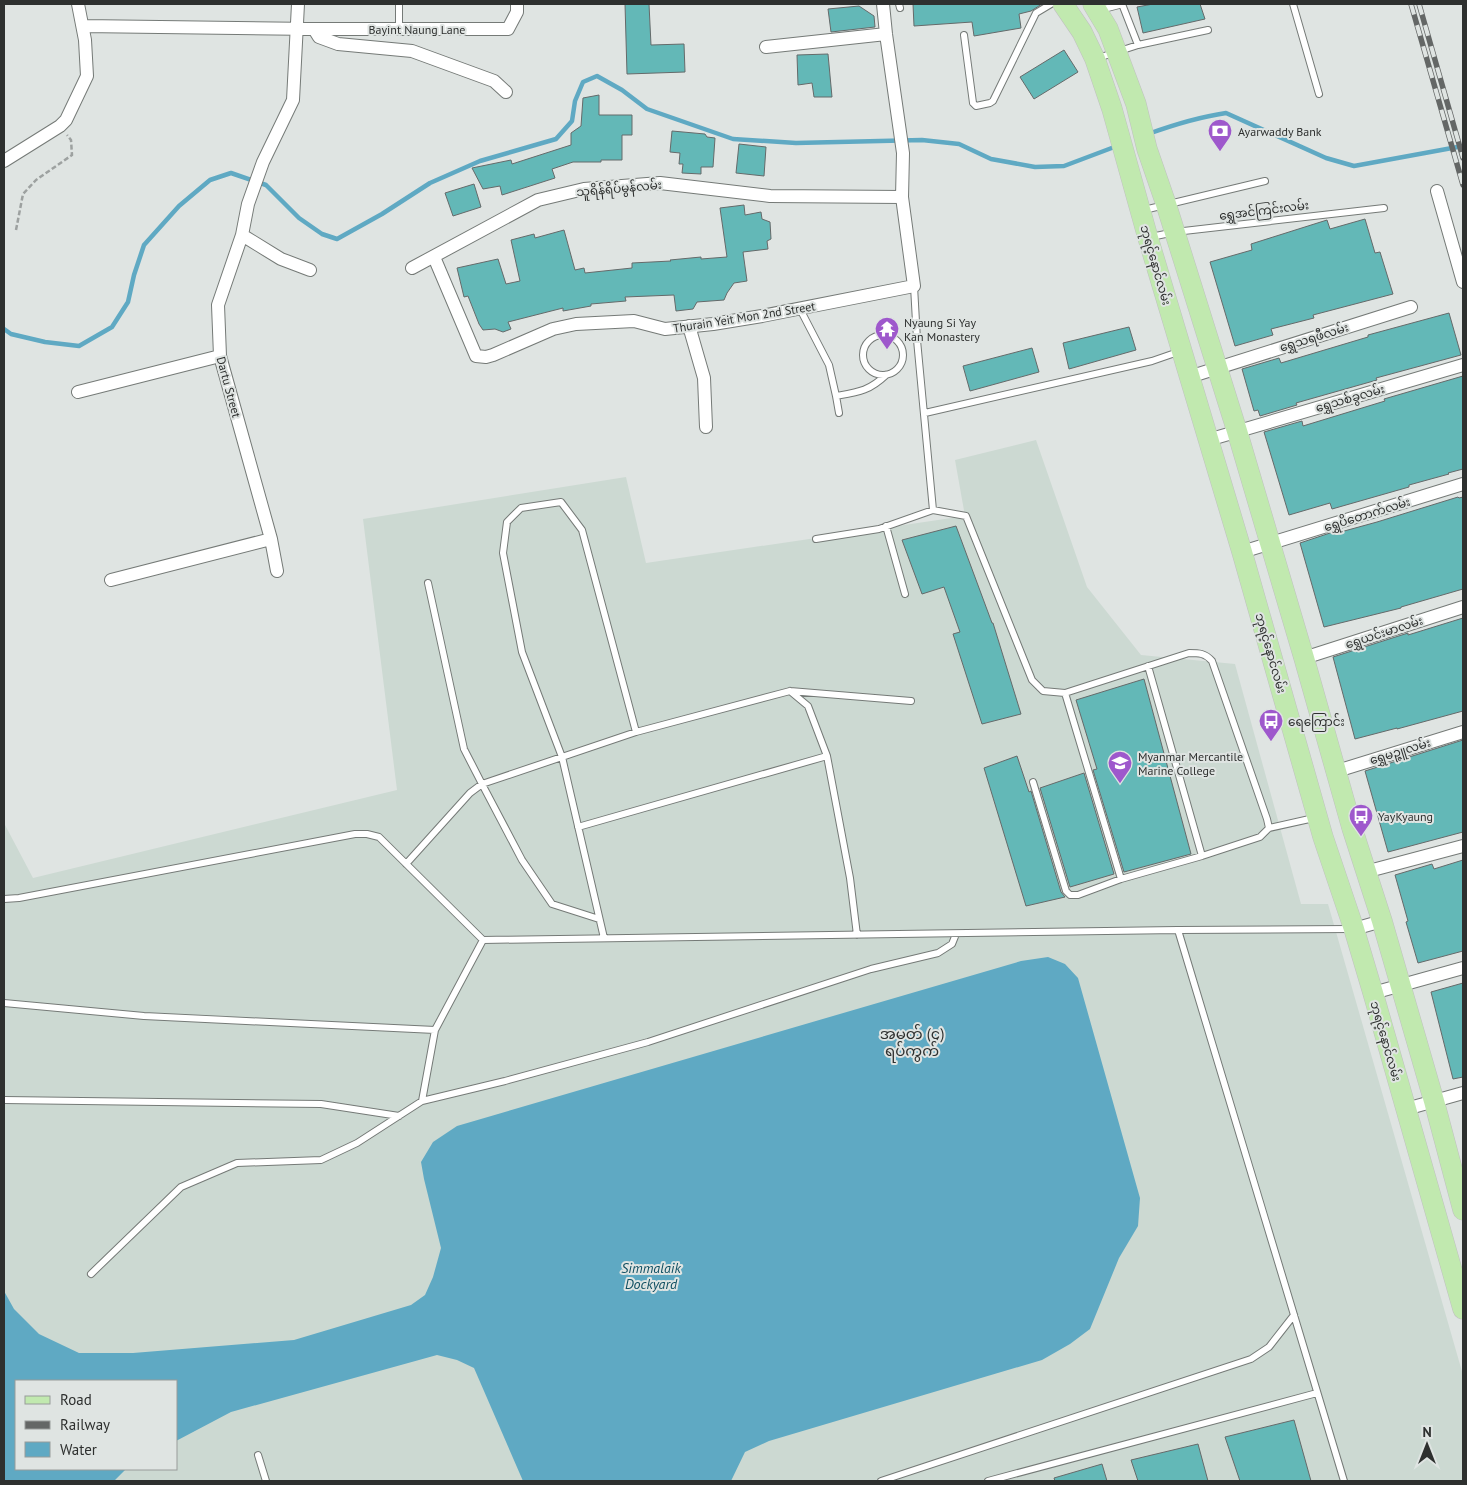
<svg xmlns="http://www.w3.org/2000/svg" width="1467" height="1485" font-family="'PT Sans','Noto Sans Myanmar',sans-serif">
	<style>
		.built { fill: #ccd9d2 }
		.water { fill: #5fa9c3 }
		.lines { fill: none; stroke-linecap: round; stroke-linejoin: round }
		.stream { stroke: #5fa9c3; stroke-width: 4.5 }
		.building { fill: #63b8b7; stroke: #656a6a }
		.service-casing { stroke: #757a77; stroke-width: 8 }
		.minor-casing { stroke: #757a77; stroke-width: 14 }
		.primary-casing { stroke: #c0c1c1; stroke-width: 21 }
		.path { stroke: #9da1a0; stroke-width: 2.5; stroke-dasharray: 5 2.5; stroke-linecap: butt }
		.service { stroke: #fff; stroke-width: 6 }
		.minor { stroke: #fff; stroke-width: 12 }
		.primary { stroke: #c1e9af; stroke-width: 20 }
		.rail-casing { stroke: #646766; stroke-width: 5.5 }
		.rail { stroke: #dfe4e2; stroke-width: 4; stroke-dasharray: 11; stroke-linecap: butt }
		.labels { text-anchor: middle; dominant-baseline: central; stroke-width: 4; stroke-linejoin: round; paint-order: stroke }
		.street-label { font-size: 12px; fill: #2e302f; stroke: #dfe4e2 }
		.poi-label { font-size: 12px; fill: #2e302f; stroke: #dfe4e2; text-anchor: start }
		.water-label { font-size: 14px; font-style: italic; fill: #0e4e61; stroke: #dfe4e2 }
		.quarter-label { font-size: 15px; fill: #2e302f; stroke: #dfe4e2 }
	</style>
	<rect width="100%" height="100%" fill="#dfe4e2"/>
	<path class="built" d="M1036,440L1087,587L1141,655L1235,664L1301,904H1328L1463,1375V1481H95L89,1469H176V1381H46L4,1293V823L33,878L397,790L363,519L626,477L646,563L965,516L955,460Z"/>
	<path class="water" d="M1048,957L1065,964L1078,978L1140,1198L1138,1226L1119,1258L1090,1329L1070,1344L1042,1360L769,1441L745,1452L731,1481H523L474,1368L457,1360L437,1355L231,1412L176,1441V1381H16V1469H126L114,1481H4V1291L14,1309L39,1334L79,1353H133L294,1340L411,1305L425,1295L433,1277L441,1248L424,1179L421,1162L433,1142L457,1126L1021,961Z"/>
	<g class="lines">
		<path class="stream" d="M1148,134C1173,125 1199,117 1226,113L1326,158L1354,166L1463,146
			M4,329L11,334L45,342L79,346L112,327L128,302L134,275L144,245L179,206L210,180L231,173L266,185L299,218L322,234L337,239L382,214L430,183L480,161L556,139L572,121L575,101L583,82L597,76L622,90L647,109L733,139L796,143L922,140L959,144L991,159L1035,167L1064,166L1117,146"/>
	</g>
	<path class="building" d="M625,4H649L651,45L684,44L685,72L627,74Z
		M913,4H1042L1031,11L1019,14L1021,28L974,36L972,22L914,26Z
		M1153,4H1200L1205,19L1143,33L1137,7Z
		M859,6L874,16L875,27L831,32L828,9Z
		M1064,50L1078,72L1034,99L1020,77Z
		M828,54L832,97H814L812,83L798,85L797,55Z
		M599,95V115H632V135H622V160H601V162H573L552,169L555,178L502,195L500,186L483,189L472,168L511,160L512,164L571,145V133L581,126L583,98Z
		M672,131L705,134L707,137L715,138L713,167H701V174L682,173L683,164H679L680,153L670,152Z
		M739,144L766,147L764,176L736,173Z
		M474,184L481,207L453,216L445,193Z
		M744,205L745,215L761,212L762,219L770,222L771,239L767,241L768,249L743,252L747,281L734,283L727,293L724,300L697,302L693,309L676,311L674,295L625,297L626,301L591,304V306L563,311V308L508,322L511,329L503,332L495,329L483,330L479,324L468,296L464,297L457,268L498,259L506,284L520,281L511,240L534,234L535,238L564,230L575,270L584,268L585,273L632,268V263L671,261L670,260L701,257V259L727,257L720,208Z
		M1365,219L1375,253L1380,252L1393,294L1313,315L1314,318L1271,329L1273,335L1235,346L1210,262L1252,250L1251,244L1327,220L1330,229Z
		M1449,313L1461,355L1376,378L1377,380L1296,403L1297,405L1260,416L1258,410L1254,411L1242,369L1279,358L1281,363L1368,337V335Z
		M1129,327L1136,350L1069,369L1063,343Z
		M1032,348L1039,372L970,391L963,366Z
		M1463,376V469L1448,473L1449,474L1409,485V487L1332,509L1330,503L1289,515L1264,432L1302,421L1303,426L1385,401L1384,399Z
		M1458,497L1459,498L1463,497V589L1401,607V608L1324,627L1300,543L1336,531L1337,533L1377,522Z
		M956,526L992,623H993L1021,714L982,724L953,634L960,632L944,587L922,594L902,540Z
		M1463,618V711L1397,729V728L1355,739L1333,657L1408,633V635Z
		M1144,679L1191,854L1124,872L1093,770L1097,769L1076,700Z
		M1463,740V832L1388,852L1365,771Z
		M1017,756L1029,792L1031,791L1061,892L1065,897L1026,906L984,768Z
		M1084,773L1114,874L1070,887L1040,788Z
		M1463,860V951L1418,963L1406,922L1408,921L1395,875L1432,864L1434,869Z
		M1463,983V1077L1453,1079L1431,992Z
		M1294,1420L1311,1481H1240L1225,1437Z
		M1198,1444L1208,1481H1138L1131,1460Z
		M1102,1464L1107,1481H1055L1054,1478Z"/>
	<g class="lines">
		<defs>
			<path id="service" d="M899,4L900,8
				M1122,4L1138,45
				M1293,4L1319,94
				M1100,10L1123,4
				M399,29V4
				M964,35L973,103L976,106L990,103L993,101L1036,13L1051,4
				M1098,58L1138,45L1208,30
				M1144,210L1265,181
				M1151,237L1175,232L1384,208
				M914,286L917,340L933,510
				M800,309L829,365L836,396L839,413
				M863 355a20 20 0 1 1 40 0a20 20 0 1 1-40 0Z
				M836,396C859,392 869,391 886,375
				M925,413L1152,361L1178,352
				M886,526L905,594
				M816,539L879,529L933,510L966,516L1032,680L1043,691L1065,693L1189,653C1199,653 1205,653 1212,661L1267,819L1269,828L1260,837L1202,856L1121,879L1078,895H1070L1066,891L1033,782
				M428,583L464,749L482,784L522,860L552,904L599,919
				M1148,666L1202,856
				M790,691L808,706L827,756L850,878L857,935
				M1065,693L1121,879
				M578,827L827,756
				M1269,828L1314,818
				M406,864L470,793L482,784L636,732L790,691L911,701
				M4,899L19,898L355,834H367L379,837L483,940L1178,930L1351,929
				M1178,930L1344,1481
				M604,938L562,757L522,652L503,553L507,522L521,508L561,502L582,530L636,732
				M4,1003L144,1016L435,1030
				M4,1100L321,1104L399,1116
				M422,1101L435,1030L483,940
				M91,1274L181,1187L237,1163L321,1160L357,1143L422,1101L505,1081L648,1042L871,969L938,953L952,944L956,934
				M258,1455L266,1481
				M881,1481L1251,1359L1269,1347L1294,1315
				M988,1481L1317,1393"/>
			<path id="minor" d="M83,26L314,29H508L517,12V4
				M314,29L319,37L338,44L412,51L494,81L506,92
				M766,47L886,34
				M4,161L60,126L66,120L87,76L85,40L78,4
				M1437,191L1463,282
				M242,235L281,259L310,270
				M434,257L476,356L486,357L493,355L553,329L576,324L634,321L665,329L713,324L762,316L914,286L902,197L903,153L886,34L883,4
				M412,268L538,200L584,189L660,183L770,196L902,197
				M689,326L704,378L706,427
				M1189,377L1411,307
				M78,392L220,356
				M1208,440L1463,365
				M1242,552L1463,484
				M277,571L271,539L220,356L218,305L242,235L248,204L263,162L293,100L298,4
				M111,580L271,539
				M1304,658L1463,607
				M1337,771L1463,732
				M1365,872L1463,846
				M1354,929L1382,921
				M1373,993L1463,968
				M1406,1109L1463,1093"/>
			<path id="primary" d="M1063,4L1082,32L1095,59L1112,109L1148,238L1242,552L1323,837L1354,929L1373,993L1463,1309
				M1093,4L1108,29L1136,104L1147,149L1166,204L1237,431L1304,658L1352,828L1382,921L1434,1101L1463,1210"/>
		</defs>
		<use href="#service" class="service-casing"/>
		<use href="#minor" class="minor-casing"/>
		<use href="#primary" class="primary-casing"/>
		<path class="path" d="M16,230L23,194L36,180L72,155L71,140L67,135"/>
		<use href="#service" class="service"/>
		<use href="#minor" class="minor"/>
		<use href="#primary" class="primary"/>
		<defs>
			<path id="rail" d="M1411,4L1463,185
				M1419,4L1463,158"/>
		</defs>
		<use href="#rail" class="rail-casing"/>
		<use href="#rail" class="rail"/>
	</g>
	<defs>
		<symbol id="bank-pin" viewBox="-11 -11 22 30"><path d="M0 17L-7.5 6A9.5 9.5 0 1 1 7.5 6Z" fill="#9e58cc" stroke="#dfe4e2"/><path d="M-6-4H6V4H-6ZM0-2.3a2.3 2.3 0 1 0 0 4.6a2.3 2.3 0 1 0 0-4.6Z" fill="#fff"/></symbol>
		<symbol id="temple-pin" viewBox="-11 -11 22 30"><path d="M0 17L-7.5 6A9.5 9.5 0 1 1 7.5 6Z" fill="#9e58cc" stroke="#dfe4e2"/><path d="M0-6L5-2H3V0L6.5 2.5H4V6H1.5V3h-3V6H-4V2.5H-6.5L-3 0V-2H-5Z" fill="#fff"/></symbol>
		<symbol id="bus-pin" viewBox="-11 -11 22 30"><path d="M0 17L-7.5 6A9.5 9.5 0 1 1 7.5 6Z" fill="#9e58cc" stroke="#dfe4e2"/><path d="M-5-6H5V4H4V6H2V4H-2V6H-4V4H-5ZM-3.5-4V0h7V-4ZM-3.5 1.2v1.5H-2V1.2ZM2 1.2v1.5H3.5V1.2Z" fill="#fff"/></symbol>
		<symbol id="university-pin" viewBox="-11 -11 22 30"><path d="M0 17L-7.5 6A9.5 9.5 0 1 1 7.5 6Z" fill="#9e58cc" stroke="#dfe4e2"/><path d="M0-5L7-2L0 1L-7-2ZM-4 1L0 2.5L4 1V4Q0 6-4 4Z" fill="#fff"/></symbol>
	</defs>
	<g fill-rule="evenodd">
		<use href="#bank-pin" x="1206" y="117" width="28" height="38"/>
		<use href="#temple-pin" x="873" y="315" width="28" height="38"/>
		<use href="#bus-pin" x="1257" y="707" width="28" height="38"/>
		<use href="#university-pin" x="1106" y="749" width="28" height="38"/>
		<use href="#bus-pin" x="1347" y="802" width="28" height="38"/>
	</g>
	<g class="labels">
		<g class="street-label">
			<text x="417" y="29">Bayint Naung Lane</text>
			<text transform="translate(619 188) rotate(-5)">သူရိန်ရိပ်မွန်လမ်း</text>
			<text transform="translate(1264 210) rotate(-7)">ရွှေအင်ကြင်းလမ်း</text>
			<text transform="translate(1156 265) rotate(74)">ဘုရင့်နောင်လမ်း</text>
			<text transform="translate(744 317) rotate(-9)">Thurain Yeit Mon 2nd Street</text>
			<text transform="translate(1314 337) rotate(-17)">ရွှေသရဖီလမ်း</text>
			<text transform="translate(229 387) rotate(75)">Dartu Street</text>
			<text transform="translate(1350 398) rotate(-16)">ရွှေသစ်ခွလမ်း</text>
			<text transform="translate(1367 514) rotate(-17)">ရွှေပိတောက်လမ်း</text>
			<text transform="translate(1384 632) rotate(-18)">ရွှေယင်းမာလမ်း</text>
			<text transform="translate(1271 653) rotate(74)">ဘုရင့်နောင်လမ်း</text>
			<text transform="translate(1400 751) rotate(-17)">ရွှေမဉ္ဇူလမ်း</text>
			<text transform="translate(1386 1041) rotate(74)">ဘုရင့်နောင်လမ်း</text>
		</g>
		<g class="poi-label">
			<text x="1238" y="131">Ayarwaddy Bank</text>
			<text x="904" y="322">Nyaung Si Yay<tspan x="904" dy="14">Kan Monastery</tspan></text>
			<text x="1288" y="721">ရေကြောင်း</text>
			<text x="1138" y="756">Myanmar Mercantile<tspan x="1138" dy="14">Marine College</tspan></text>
			<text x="1378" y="816">YayKyaung</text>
		</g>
		<g class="water-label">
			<text x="651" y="1268">Simmalaik<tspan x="651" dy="16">Dockyard</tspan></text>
		</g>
		<g class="quarter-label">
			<text x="912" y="1033">အမှတ် (၄)<tspan x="912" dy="17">ရပ်ကွက်</tspan></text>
		</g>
	</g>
	<rect width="1467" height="1485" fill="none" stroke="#2e302f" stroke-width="10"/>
	<rect x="15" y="1380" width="162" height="90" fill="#dfe4e2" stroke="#989c9a"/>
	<rect x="25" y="1396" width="25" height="8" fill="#c1e9af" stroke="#989c9a"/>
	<text x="60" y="1405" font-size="15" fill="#2e302f">Road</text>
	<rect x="25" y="1421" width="25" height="8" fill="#646766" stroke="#989c9a"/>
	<text x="60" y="1430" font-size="15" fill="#2e302f">Railway</text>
	<rect x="25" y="1442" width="25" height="15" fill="#5fa9c3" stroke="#989c9a"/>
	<text x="60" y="1455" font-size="15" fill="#2e302f">Water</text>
	<g transform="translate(1427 1445)" stroke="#dfe4e2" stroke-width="4" paint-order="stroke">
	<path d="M0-4L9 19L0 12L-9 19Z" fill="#2e302f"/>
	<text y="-8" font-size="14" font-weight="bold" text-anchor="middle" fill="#2e302f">N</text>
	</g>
</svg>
